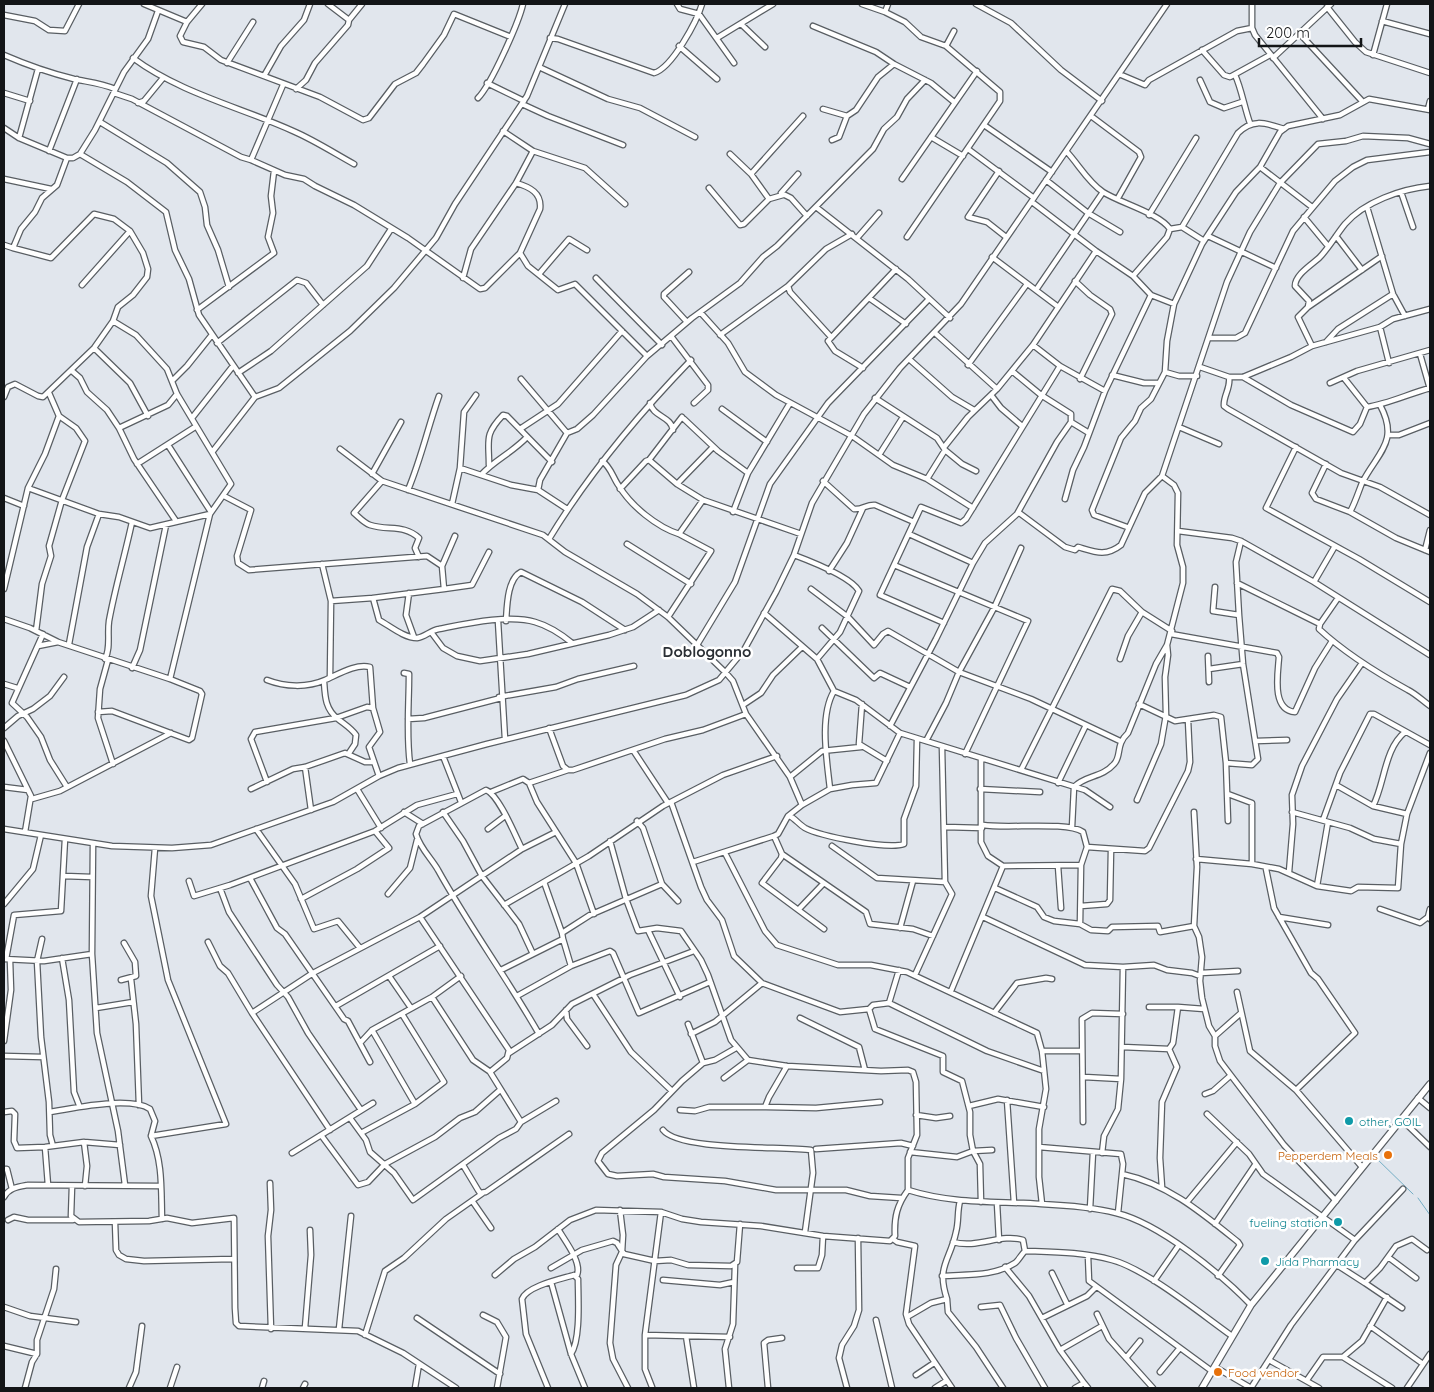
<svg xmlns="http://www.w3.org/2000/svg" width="1434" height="1392" font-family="Quicksand,sans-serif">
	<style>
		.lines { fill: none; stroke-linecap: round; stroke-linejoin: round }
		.stream { stroke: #75aec5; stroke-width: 1 }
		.minor-casing { stroke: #595e63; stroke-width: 7 }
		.major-casing { stroke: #595e63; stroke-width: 8 }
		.minor { stroke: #fff; stroke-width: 4.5 }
		.major { stroke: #fff; stroke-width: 5.5 }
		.culture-dot { fill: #0f9aa8; stroke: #fff; stroke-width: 2 }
		.food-dot { fill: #e8710a; stroke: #fff; stroke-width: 2 }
		.labels { text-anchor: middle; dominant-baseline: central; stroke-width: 5; stroke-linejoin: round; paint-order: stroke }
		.culture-label { font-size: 12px; fill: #0d838f; stroke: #fff; text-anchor: start }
		.food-label { font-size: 12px; fill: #c56008; stroke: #fff; text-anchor: end }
		.quarter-label { font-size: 15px; font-weight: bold; fill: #2a2f34; stroke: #fff }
	</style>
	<rect width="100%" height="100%" fill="#e1e6ed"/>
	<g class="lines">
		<path class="stream" d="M1375,1157L1413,1194
			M1418,1198L1430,1215"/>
		<defs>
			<path id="minor" d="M144,4L187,22
				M202,4L187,22L180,36L183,42L204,47L221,60L320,97L363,120L369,118L395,84L416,73L423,64L444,35L454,14L511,37
				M677,4L680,9L699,14L734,63
				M862,4L885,12L905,22L921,37L946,46L1000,92V101L907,237
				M976,4L1011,23L1061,70L1102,101
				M1252,4V28L1255,35L1323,119
				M1327,7L1355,42L1366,52L1430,73
				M885,12L888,4
				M4,15L35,21L49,30L65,31L79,4
				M349,20L362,4
				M1382,21L1430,34
				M741,24L765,47
				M813,26L876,52L894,64
				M1300,34L1362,101
				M550,38L558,39L654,73C672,68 697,21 702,4
				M717,38L773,4
				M679,46L717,79
				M946,46L954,31
				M1202,50L1224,75L1230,77L1270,55
				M4,55C27,65 50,73 74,79C88,82 101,83 115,89
				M1373,55L1387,4
				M133,58C180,93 240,107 293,131C314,140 334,153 354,164
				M1273,58L1331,4
				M227,63L253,22
				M539,67L608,99L640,108L695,137
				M1119,74L1145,85L1149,80L1237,31L1252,28
				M1235,75C1241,87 1245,110 1250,123
				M264,76L281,46L304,20L310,4
				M1200,80L1210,102L1224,108L1242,102
				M487,83L524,101
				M283,85L251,160L285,175L304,179L315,186L354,205L408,238L480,289L485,288L520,253L540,209C542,193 530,187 516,183
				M296,89L306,80L315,63L348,25L349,20L328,4
				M4,93L30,101
				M114,93L132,99L241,157L251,160
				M478,98C491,85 519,22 523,4
				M138,103L144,101L163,78
				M522,104L548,116L623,145
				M823,109L847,116
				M1428,109L1430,101
				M1091,116L1139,152L1141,157L1118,198
				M100,122L167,163L200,192L205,207L207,225L218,250L229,287
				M984,125L1052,172
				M4,128L19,138L67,158
				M503,131L533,151L585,168L625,204
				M931,137L963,156
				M19,138L38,69
				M832,140L839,137L847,116L856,110L878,77L894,64L931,83L954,102
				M968,149L1034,198
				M49,151L77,79
				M1067,152C1079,165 1088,182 1103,192C1120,203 1159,213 1170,229
				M80,154L127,182L166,212L175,250L189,279L199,315L255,397L213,451
				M730,154L751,174
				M1260,167L1312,207
				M999,171L968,217L987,222L1006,237
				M798,174L781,193L791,198L807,216
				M4,179L51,189
				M902,179L977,71
				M1046,180L1088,213L1120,232
				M709,188L740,225L744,224L769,199
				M1401,192L1413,227
				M783,195L769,199L751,174L803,116
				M1032,202L1096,251L1133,276L1151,295L1174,304
				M816,207L908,279L950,318
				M1367,207L1393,294L1405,316
				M1149,215L1196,138
				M1304,217L1328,246
				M1182,227L1238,133C1253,118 1265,123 1284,129
				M1170,229L1182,227L1204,241
				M1208,236L1276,268
				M1336,236L1362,270
				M857,238L879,213
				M4,245L13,248
				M1096,251L1033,345L1060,366L1105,391
				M520,253L528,266L558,290L575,284L647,356
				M992,257L1057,306
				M539,274L569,239L587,250
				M1133,276L1167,237L1170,229
				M463,278L471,249L516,183L533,151
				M596,278L662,345
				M1075,281L1090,295L1110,309L1112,314L1080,379
				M82,285L130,231L114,219L94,214L51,258L13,248L21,229L35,212L42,198L57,185L67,158H73L80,154L95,130L124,72L148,39L158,11
				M1036,290L1103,192
				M869,298L906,324
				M1308,307L1382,256
				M197,310L274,253L268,237L273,213L271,196L274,171
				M701,313L728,343L745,372L776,395L852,436L893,465L927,479L973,508
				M113,321L136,335L167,369L177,394L231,484L210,514L170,679
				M687,322L664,297V294L689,272
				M1380,327L1389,363
				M935,333L997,389
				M720,335L788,286
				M671,336L708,385V390L694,403
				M831,337L790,292L788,286L826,249L852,234
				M1209,338H1236L1245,333L1293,231L1335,181L1353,167L1367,160L1430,152
				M1326,342L1338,329L1393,294
				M217,343L297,280L306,283L323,305
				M1312,346L1298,317L1308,307L1309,301L1295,286C1295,275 1311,265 1319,258C1329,248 1336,235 1345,224C1364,202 1401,189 1430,186
				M94,348L130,383L148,416
				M1420,354L1430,389
				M909,359L952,397L974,410
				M968,365L1027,284
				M1200,367L1229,377H1243L1291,357L1312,346L1380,327L1393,319L1430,309
				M863,368L835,351L828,341L896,269
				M72,371L80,378L87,392L107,410L119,428L134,459L176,521
				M1165,372L1179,376H1197
				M238,373L271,351L367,266L391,229
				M1112,375L1144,383H1159
				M1229,377C1231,388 1223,396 1224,406L1228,409L1341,473L1380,487L1430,515
				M1243,377L1291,405L1353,432L1360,424L1367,407
				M1344,378L1367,407C1388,404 1408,394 1430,388
				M521,379L567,433L540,480L538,490L567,509
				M172,381L187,366L211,336
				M1330,383L1357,371L1430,350
				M991,395L1001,408L1022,426
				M4,397L8,387L15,384L38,396L43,397L94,348L113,321L118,307L133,295L147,277L148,269L143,253L130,231
				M255,397L279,388L350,331L394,288L436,238L455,204L527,96L565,4
				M875,398L937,438L945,450L927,479
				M650,403C653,417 671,416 673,430
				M722,409L767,442
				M192,418L233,366
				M684,419L718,451L748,473
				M1071,422L1089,433
				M1179,427L1219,444
				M119,428L168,405L177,394
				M520,429L558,404L622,331
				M567,433L577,429L593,415L647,356L692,318L740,283L763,257L777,246L873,149L884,129L897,117L907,99L925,80
				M1388,435H1399L1430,423
				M168,445L211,512
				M945,446L968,417L997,389L1033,345
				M1296,447L1266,508L1359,559L1430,602
				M340,449L382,481L543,535L565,552L637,594L668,617L726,673L733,681L746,714L790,777L802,805L788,816L778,834L774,836L782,854L781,858L762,883L824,929
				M945,450L962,464L976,471
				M879,455L903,417
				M649,460L682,417
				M602,461C611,467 613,478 619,486C631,506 657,527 679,534L703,500
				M137,464L195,427
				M1326,464L1312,493L1316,499L1350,512L1396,538L1430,552
				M489,465C489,440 484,435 503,415L507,416L552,462
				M460,468L511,485L538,490
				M372,474L401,422
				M482,474C495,460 513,452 527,437
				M382,481L354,513C359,517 364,523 370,525C388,531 404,524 419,538L415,548L419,557
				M823,481L854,509C862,510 867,504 875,505L914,522
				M677,484L713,447
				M28,488L99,514L119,517L150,528L210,514
				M620,489L646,461L649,460L677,484L703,500L801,534
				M408,490C421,459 428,427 439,396
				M224,496L251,510L237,556L238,563L249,570L427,556L442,566L444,589L373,598L331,601
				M4,498L24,506
				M1065,499L1073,470L1084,447L1105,391L1151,295
				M452,504L460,468L464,412L476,395
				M733,512L748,473L790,403
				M1018,512L1065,547L1075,550L1078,547C1095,552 1106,557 1121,545L1145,493L1162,476L1227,282L1250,232L1280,183L1318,144L1346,141L1363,136L1408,138L1430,144
				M1350,512C1355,503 1358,493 1362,483C1377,453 1400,442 1380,405
				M1127,527L1094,515L1092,510L1121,438L1135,421L1141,408L1151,399L1165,372L1167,341L1174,304L1202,244L1236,192L1260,167L1280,132L1288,126L1340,115L1369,99L1430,110
				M1178,531L1232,538L1241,541L1314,582L1430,655
				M909,534L973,563
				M549,539C589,473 637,416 691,360
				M627,544L691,584
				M1425,550L1430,530
				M794,555C810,561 851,577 859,591L840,632L817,659
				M322,564L331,601L330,677
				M894,565L1028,621L965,754
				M442,566L455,536
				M829,571L847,543L863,508
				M1314,582L1335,546
				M1237,583L1320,624L1338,598
				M1215,587L1213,611L1239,615
				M4,589L28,488L45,454L59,416
				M444,589L472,585L489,552
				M811,589L848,617L874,645L883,634L888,631L959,672L1031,699L1120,741
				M409,593L406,615L414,637
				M373,598L379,620C390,626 404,638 417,638C425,637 431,630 439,629C465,624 509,614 535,622C549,626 561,634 572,643
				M764,613L817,659L834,691L856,700L900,733L1085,790L1110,807
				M668,617L711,551L679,534
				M4,619L30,628L58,642L170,679L200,691L202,694L192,738L189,740L112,711L98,712
				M498,621L505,739
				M506,621C507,607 507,579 521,572L582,602L625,630
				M944,623L880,595L921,507L961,523L966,519L1060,366
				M1320,624L1319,629C1346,654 1377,673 1408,690C1416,694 1423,701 1430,706
				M822,628L874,678L880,673L910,687
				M36,631L42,584L51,556L49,546L62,500L85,441L76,428L59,416L49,393
				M431,632L443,648L457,656L480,661L528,654L609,635L633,627L659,610
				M43,634L12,703L27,717L41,737L50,760L67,787
				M1171,634L1277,653L1279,657C1278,673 1271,710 1295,712L1315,668L1332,641
				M69,644L87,547L99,514
				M697,645L735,582L770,484L828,403L929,299
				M38,646L58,642
				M1208,656L1209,682
				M105,659C111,648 107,634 109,621C115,588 125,555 132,522
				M1120,659L1128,636L1142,612
				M108,660L100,689L98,718L113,764
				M132,668L140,650L166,525
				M1209,669L1243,664
				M404,673L409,674C409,705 406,734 410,764
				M267,680C285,687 307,688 325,680C337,675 356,663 370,667L373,708L380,732L369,747L379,776
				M324,681C325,696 325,709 338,719C344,724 351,728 356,735L355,744L349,753
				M4,684L17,688
				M499,697L556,687L578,679L634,666
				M862,704L859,744L887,761
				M1139,704L1175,721L1214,715L1221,717L1226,763L1228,821
				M743,705L761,693L773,675L802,647
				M408,719L424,718L501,698
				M890,726L936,639L973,563L985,543L1017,514L1057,442L1071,422V414L1041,395L1012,371
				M4,728L18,716L33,709L50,696L64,677
				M549,728L563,766L568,770H573L665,739L703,730L746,714
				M4,741L31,796L25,832
				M926,741L946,703L959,672L994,608L1021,548
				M1256,741L1287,740
				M633,750L668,803
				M443,756L461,802
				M981,759V842L988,856L1003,866L1081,865
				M1226,763L1252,765L1258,759L1243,664L1239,615L1236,562L1241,541
				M305,767L311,810
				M1021,770L1112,589L1120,591L1142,612L1172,631
				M790,777L822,751L861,747
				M267,782L251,739L255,732L336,718L367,707L373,708
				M529,783L568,770
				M1058,783L1086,725
				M1336,785L1373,806L1407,814
				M4,787L28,790
				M251,789L293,769L305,767L345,753L365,762H374
				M357,789L381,828
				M830,789C827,761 819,716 834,691
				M980,789L1040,792
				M491,792L523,779L529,783L537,802L576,863L594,914
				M1228,794L1252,803V864
				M32,799L60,791L171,733
				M1137,800L1161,744L1166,715L1165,677L1168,655L1167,645
				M671,802L701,887L707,900L722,920L734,956L762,983L840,1012L869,1009L873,1005L889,1003L987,1051L1044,1071
				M802,805L830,789L852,785L876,783L900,733
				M1373,806C1385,783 1384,749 1405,732
				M404,812L423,824
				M443,812L463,841L482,876L519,924L533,954
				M1194,812L1197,867L1194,926L1199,937L1202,957L1200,981L1202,998L1209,1026L1215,1036V1046L1220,1061L1284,1145L1336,1201
				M1292,812L1350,828L1374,839L1401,844
				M790,816C795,819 800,825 805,828C820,836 888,850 904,844V819L916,786L917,739
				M1323,820L1340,773L1370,714H1374L1430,745
				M637,821L643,828L662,884L678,901
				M983,825C1006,829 1067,821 1083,832L1087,847L1081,865L1080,924
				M945,827L982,828
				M1072,827L1074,787C1085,775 1102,778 1114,764C1122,756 1115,745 1128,733L1156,664L1167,645L1183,583V567L1177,545L1178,493L1174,485L1162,476
				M4,829L112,846L172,848L211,845L333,802L379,776L398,768L487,744L686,695L719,680L744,650L776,592L794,555L812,503L864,414L900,368L961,304L1167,4
				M256,829L295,884L314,929L338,921L360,948
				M488,829L505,816
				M93,843L92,954L97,1033L118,1131L125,1185
				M832,846L877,878L945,882
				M1087,847L1145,851L1149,848L1188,771L1190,762L1188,720
				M522,849C515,835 499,795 486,790L419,826L416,834C420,848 431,858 438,870C469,926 507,978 539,1034
				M725,853L765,931L777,945L838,965H871L907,972L1037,1033L1042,1051L1046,1089L1039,1129V1177L1042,1204
				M782,854L866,912L870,924L913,929L933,936
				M1196,859L1252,864L1279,869L1317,886L1351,891L1358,887L1398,888L1401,844L1407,814L1430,753
				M693,862L774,836
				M1058,866L1061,908
				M1266,869L1274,908L1311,973L1318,979L1355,1033L1296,1090
				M1289,872L1293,824L1292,795L1302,766L1337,699L1362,663
				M64,876L92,877
				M250,878L277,928L285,934L344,1019L348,1021L370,1062
				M189,881L194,896L230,885L375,831L417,805L457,794
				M544,882L562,933
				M1317,886L1328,822
				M220,888L229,912L277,985L288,997L308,1033L361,1110
				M995,888L1037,907L1044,917L1054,921L1080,924L1091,930L1108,931L1112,927L1158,926L1160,932L1194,926
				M388,894L410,868L417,840
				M301,899L357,869L389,848L375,831
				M4,904L33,869L41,835
				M504,905L589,856L663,806L723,775L777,756
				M1081,906L1107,904L1110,900L1111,850
				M799,909L823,884
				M1380,909L1420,923L1428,917L1430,919
				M420,917L509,1050L507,1058L490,1072L521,1122
				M983,917L1085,965L1123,967L1154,965L1167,970L1192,973L1200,976
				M1279,917L1328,925
				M1428,917L1430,909
				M900,928L913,881
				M648,930L680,997
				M42,939L37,961L41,1037L49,1102L50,1135L53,1146
				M563,939L571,966
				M208,942L220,966L228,973L252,1013L313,973L420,917L522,849L556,832
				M62,958L69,1000L74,1092L79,1105
				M4,959L44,961L92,954
				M6,959L14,915L61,911L65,839
				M501,970L563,939L562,933L565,931L590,915L662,884
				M1201,973L1238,971
				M915,975L952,894L945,882L942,747
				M389,976L411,1008
				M131,979L136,1024L139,1105
				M121,980L136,976L135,962L124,943
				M951,991L1003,866
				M1237,992L1250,1051L1296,1090L1362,1167
				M593,994L631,1052L672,1091
				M517,996L571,966L610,951L613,953L639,1013L710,982
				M432,997L473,1060L489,1071
				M889,1003L899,970
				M336,1006L440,946
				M1149,1007H1178
				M96,1008L133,1002
				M869,1009L875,1029L943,1056V1072L962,1081L970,1112V1135L973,1151L980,1164L981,1202
				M566,1010L567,1019L587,1046
				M252,1013L330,1130
				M994,1013L1017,983L1046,978L1052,979
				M402,1014L444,1082L415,1104
				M800,1018L859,1047L865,1070
				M688,1024L703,1063L715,1060L736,1048
				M691,1034L715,1022L762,983
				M1215,1036L1241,1013
				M4,1041L11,990L10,960
				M361,1042L372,1030L432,997L461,976
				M1122,1047L1169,1049
				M1169,1049L1173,1043L1178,1007L1204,1009
				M1042,1051H1082
				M509,1053L552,1025L572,1004L630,975L694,951
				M4,1056L43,1057
				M703,1063L682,1081L654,1110L602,1153L598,1161L608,1174L617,1176L653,1174L664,1177L725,1181L776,1190H846L870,1196L901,1198
				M1084,1077L1121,1079
				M724,1078L748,1060
				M1205,1094L1213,1091L1230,1076
				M1418,1098L1430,1108
				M1007,1100L1014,1203
				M969,1106L998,1099L1044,1107
				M766,1107L816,1108L880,1102
				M680,1110L695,1111L709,1107H765L769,1097L787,1066
				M4,1112L12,1111L15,1114L14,1141L17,1148L45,1147L84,1142L120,1145
				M50,1112C73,1108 130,1096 150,1109L155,1121L151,1136C163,1161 161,1191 162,1219
				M1207,1114L1249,1154L1263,1174L1355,1240
				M916,1115L936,1118L950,1116
				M350,1118L366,1140L370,1152L394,1173L413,1200L499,1138L516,1129L521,1122L556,1101
				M1401,1119L1430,1147
				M1083,1122L1082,1019L1092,1013L1123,1014
				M663,1130C679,1151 783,1146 811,1150L813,1173L805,1232
				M361,1133L415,1104L372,1030
				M321,1135L358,1185L368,1182L385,1164L435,1137L460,1118L475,1112L500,1090
				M151,1136L226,1124L168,980L151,896L155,848
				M84,1142L87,1166L85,1186
				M45,1147L48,1185
				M1039,1147L1121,1154L1123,1164L1118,1213
				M816,1149L901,1143L913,1146
				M910,1152L957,1157L973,1151L992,1150
				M292,1153L373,1103
				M1102,1153L1104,1136L1118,1109L1121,1079L1123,967
				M463,1165L478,1190L480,1193L486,1192L569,1134
				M4,1169H7L12,1189
				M1122,1174C1168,1184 1202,1213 1238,1242L1240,1245L1218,1276
				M270,1183L271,1210L268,1236L271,1329
				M72,1186L71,1216L79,1222L149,1221L167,1218L192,1223L234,1218L235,1308L236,1323L239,1326L358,1331L403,1353L456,1388
				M1162,1187L1160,1158L1162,1102L1177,1067L1169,1049
				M908,1190C952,1204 995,1201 1041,1204C1062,1205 1096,1208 1116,1213C1159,1223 1221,1274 1251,1305
				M4,1197C9,1188 17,1187 28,1185L160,1186
				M473,1202L491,1228
				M1187,1202L1237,1142
				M997,1203L999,1240
				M1090,1209L1093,1152
				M620,1210L623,1235L622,1252L616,1265L610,1343L613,1359L628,1388
				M8,1220L14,1217L28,1220H73
				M115,1222L116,1250L119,1255L126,1259L144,1261L233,1259
				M1215,1224L1255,1165
				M558,1229C565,1241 582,1262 577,1275
				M893,1239L897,1242L915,1246L906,1314L909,1324L952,1388
				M1025,1251C1053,1252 1084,1252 1112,1260C1146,1269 1201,1314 1232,1336
				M1088,1256L1089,1281L1213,1372
				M1388,1257L1416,1278
				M1337,1265L1365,1283L1380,1268L1396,1246L1412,1239L1427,1250
				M1005,1267L1029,1296L1060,1350L1102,1326
				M551,1268L582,1250L613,1241L617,1243L624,1254L655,1261L671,1260L688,1265L731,1266L737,1262L740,1224
				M797,1268H818L822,1255L823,1236
				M1052,1273L1067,1304
				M495,1275L514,1259L535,1247L570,1220L596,1210L661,1212L682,1219L701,1222L761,1226L823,1236L890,1241L895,1236C894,1217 897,1205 908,1190V1158L917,1135L916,1082L913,1072L908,1070L881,1071L787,1066L748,1060L731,1040L708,975L701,960L681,931L657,928L638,931L626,899L610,841
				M942,1276C966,1274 993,1277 1015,1263C1018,1261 1021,1255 1025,1251L1023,1240C1001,1233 977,1249 953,1242
				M663,1280L720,1285L734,1282
				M1154,1281L1179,1245
				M551,1282L571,1354L585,1388
				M1365,1283L1402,1308
				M947,1299C936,1266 950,1261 956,1232C959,1221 957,1212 960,1201
				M4,1307L30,1316L76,1322
				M981,1307L1000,1305L1016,1338L1045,1388
				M1097,1314L1109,1339L1153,1388
				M483,1315L497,1322L506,1337L497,1388
				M907,1317L931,1303L947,1299L948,1312L976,1347L1003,1388
				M417,1318L500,1374
				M1042,1318L1087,1296L1096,1287
				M876,1320L892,1388
				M1370,1326L1423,1364
				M305,1328L311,1255L310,1230
				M339,1329L351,1216
				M365,1335L385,1271L404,1258L446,1219L483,1193
				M645,1335L730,1337
				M686,1336L694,1388
				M4,1346L37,1354
				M1060,1350L1084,1383
				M1343,1357L1392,1388
				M1126,1358L1140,1341
				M1269,1360L1319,1388
				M1215,1367L1251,1388
				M1160,1372L1179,1349
				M916,1375L934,1363
				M1307,1380L1323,1357H1343L1362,1341L1387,1297
				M652,1387L645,1369V1335L661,1212
				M25,1388L32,1362L37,1354V1340L54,1289L56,1269
				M129,1388L136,1372L142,1326
				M170,1388L177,1367
				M262,1388L264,1381
				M303,1388L305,1384
				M415,1388L419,1364
				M548,1388L526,1334L522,1299C527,1286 561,1279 574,1275L578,1279C578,1297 581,1339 571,1354
				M729,1388L725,1349L733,1324L735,1265
				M768,1388L764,1343L768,1340L782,1338
				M847,1388L839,1358L842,1345L854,1326L859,1310L858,1238
				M935,1388L946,1381
				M1075,1388L1084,1383L1088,1388
				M1251,1388L1291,1325L1355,1240L1403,1189
				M1407,1388L1430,1354"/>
			<path id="major" d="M1202,1388L1251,1305L1430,1084"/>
		</defs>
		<use href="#minor" class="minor-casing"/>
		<use href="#major" class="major-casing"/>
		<use href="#minor" class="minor"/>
		<use href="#major" class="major"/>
	</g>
	<g class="culture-dot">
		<circle cx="1349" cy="1121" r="5"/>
		<circle cx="1338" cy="1222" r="5"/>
		<circle cx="1265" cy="1261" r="5"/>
	</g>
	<g class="food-dot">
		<circle cx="1388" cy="1155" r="5"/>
		<circle cx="1218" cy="1372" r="5"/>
	</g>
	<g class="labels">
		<g class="culture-label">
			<text x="1359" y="1121">other, GOIL</text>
			<text x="1328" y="1222" text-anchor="end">fueling station</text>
			<text x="1275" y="1261">Jida Pharmacy</text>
		</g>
		<g class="food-label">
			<text x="1378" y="1155">Pepperdem Meals</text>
			<text x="1228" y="1372" text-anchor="start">Food vendor</text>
		</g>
		<g class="quarter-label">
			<text x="707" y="651">Doblogonno</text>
		</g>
	</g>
	<rect width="1434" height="1392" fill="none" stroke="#131517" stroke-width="10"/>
	<path d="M1259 38v8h102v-8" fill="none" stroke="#131517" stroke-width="2.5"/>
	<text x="1266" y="38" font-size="15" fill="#131517" stroke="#ffffff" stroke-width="4" paint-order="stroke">200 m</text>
</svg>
